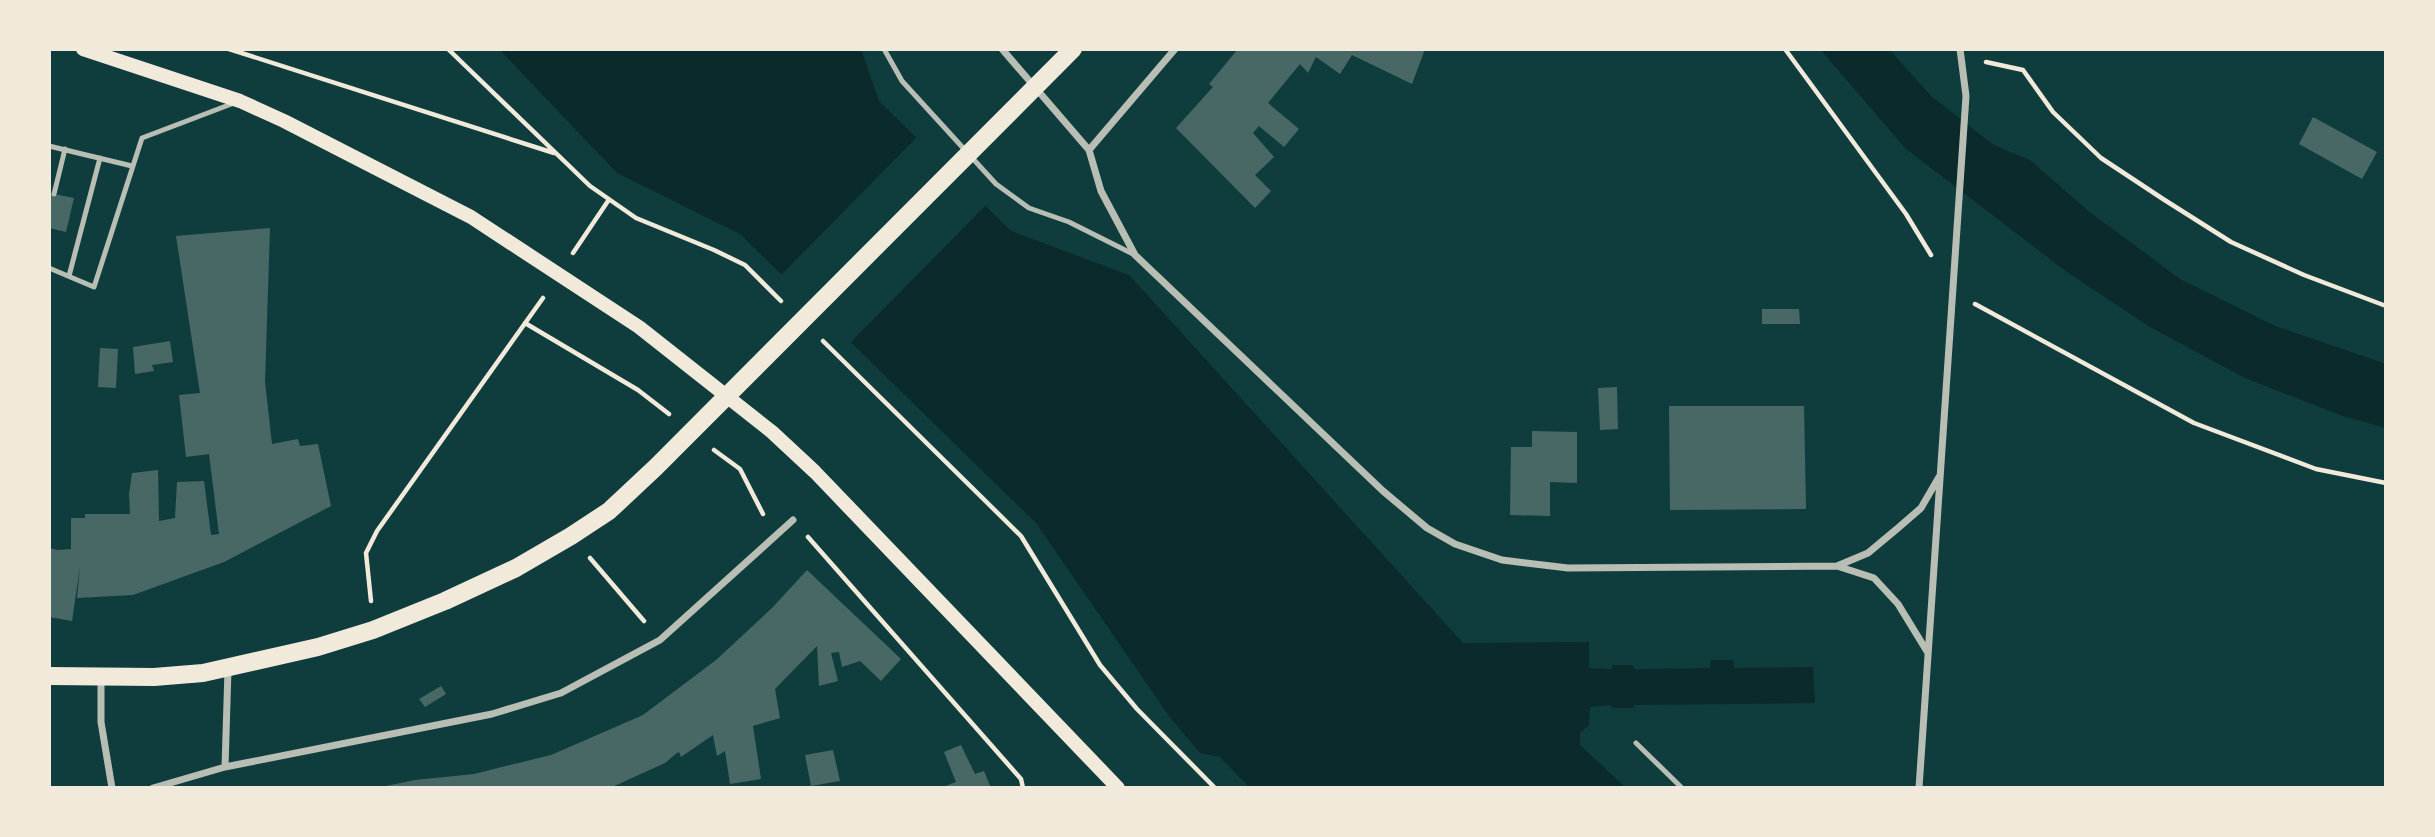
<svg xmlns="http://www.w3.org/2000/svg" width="2435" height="837" font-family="'IBM Plex Sans',sans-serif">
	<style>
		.water { fill: #0a2a2b }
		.pier { fill: #0f3d3e }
		.building { fill: #486865 }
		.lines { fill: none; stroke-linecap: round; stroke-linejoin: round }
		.path { stroke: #f1e9da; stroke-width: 4.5 }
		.service { stroke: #b8beb3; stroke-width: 5 }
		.minor { stroke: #b8beb3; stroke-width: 7 }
		.secondary { stroke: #f1e9da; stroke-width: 14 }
		.primary { stroke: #f1e9da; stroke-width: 18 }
	</style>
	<rect width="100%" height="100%" fill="#0f3d3e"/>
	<path class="water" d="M499,49H861L879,101L1011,231L1129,275L1463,643L1589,642V668L1612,669V665H1633L1634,669L1710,668L1711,660H1733L1734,668L1813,667L1815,703L1634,705V708H1612L1611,705L1590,707L1589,725L1580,733V745L1626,788H1250L1220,757L1200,753L1169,716L1036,523L740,234L617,173Z
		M1820,49H1889L1931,96L1994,145L2030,160L2087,210L2180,279L2273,325L2386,364V428L2343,416L2245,378L2150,327L2067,272L1906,149Z"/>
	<path class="pier" d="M919,135L988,203L848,345L779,277Z"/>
	<path class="building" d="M1238,49H1425L1412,84L1352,55L1340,74L1316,57L1308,73L1300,64L1268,103L1299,129L1284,147L1259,126L1253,133L1274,157L1255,175L1271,191L1255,208L1176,128L1213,87L1209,84Z
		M2313,117L2377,152L2362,179L2299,144Z
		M49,193L74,198L66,232L49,228Z
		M270,228L265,382L272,444L298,439L300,446L318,444L331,506L224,562L133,595L77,598L80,567L72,621L49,617V548L58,550L71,549V518H85V514H130L129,494L132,473L158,470L159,521L175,518L177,482L204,481L211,535L219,534L209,454L186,457L179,395L200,393L176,236Z
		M1762,309H1799L1800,324H1762Z
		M170,341L173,362L152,365L154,371L135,374L133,347Z
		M100,348L118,349L116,388L98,387Z
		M1617,387L1618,429L1600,430L1598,388Z
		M1669,406H1804L1806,509L1670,510Z
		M1532,431L1577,432V483L1550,482V516L1510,515L1511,447H1532Z
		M807,570L901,659L881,681L860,661L842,667L839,652L831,653L838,681L819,686L817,646L775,689L780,718L753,726L761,779L730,784L725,751L717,756L713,735L681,757L679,752L677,753L665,763L610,788H376L415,780L474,774L551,755L643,715L716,660L772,608Z
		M441,686L446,694L425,707L419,699Z
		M961,745L975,774L984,771L991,788H940L956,782L944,752Z
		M833,750L840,781L811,786L805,755Z"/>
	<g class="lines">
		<path class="path" d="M229,49L554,153
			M448,49L590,186L636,218L714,250L745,265L781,301
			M1785,49L1906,214L1931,255
			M1986,62L2023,70L2053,112L2101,158L2163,199L2231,242L2304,275L2386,306
			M573,253L608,201
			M1975,304L2194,423L2316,469L2386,483
			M525,323L638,390L669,414
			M823,341L1021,536L1100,665L1137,709L1215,788
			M714,450L740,469L763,514
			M808,537L1021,779L1023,788
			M590,558L644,621
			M371,601L366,553L377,531L543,298"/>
		<path class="service" d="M884,49L902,81L996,184L1029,208L1069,222L1135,255
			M49,146L132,166
			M54,194L65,149
			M49,268L94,287L142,138L234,103
			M69,276L100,158
			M1636,743L1682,788"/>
		<path class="minor" d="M1002,49L1089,150L1101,191L1135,255L1383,491L1427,528L1455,544L1502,560L1568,568L1837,566L1874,578L1898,604L1928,653
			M1089,150L1175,49
			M1837,566L1868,553L1898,528L1921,508L1939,477
			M101,678V722L112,788
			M225,767L228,670
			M153,788L225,767L492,714L561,693L660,640L793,520
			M1919,788L1966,96L1960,49"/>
		<path class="secondary" d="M83,49L240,101L284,121L471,217L639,327L772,432L815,472L1118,788"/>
		<path class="primary" d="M49,676L154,677L203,673L318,647L373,630L445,601L516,568L571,536L609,511L656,467L1073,49"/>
	</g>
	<rect width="2435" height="837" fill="none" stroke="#f1e9da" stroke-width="102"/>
</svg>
